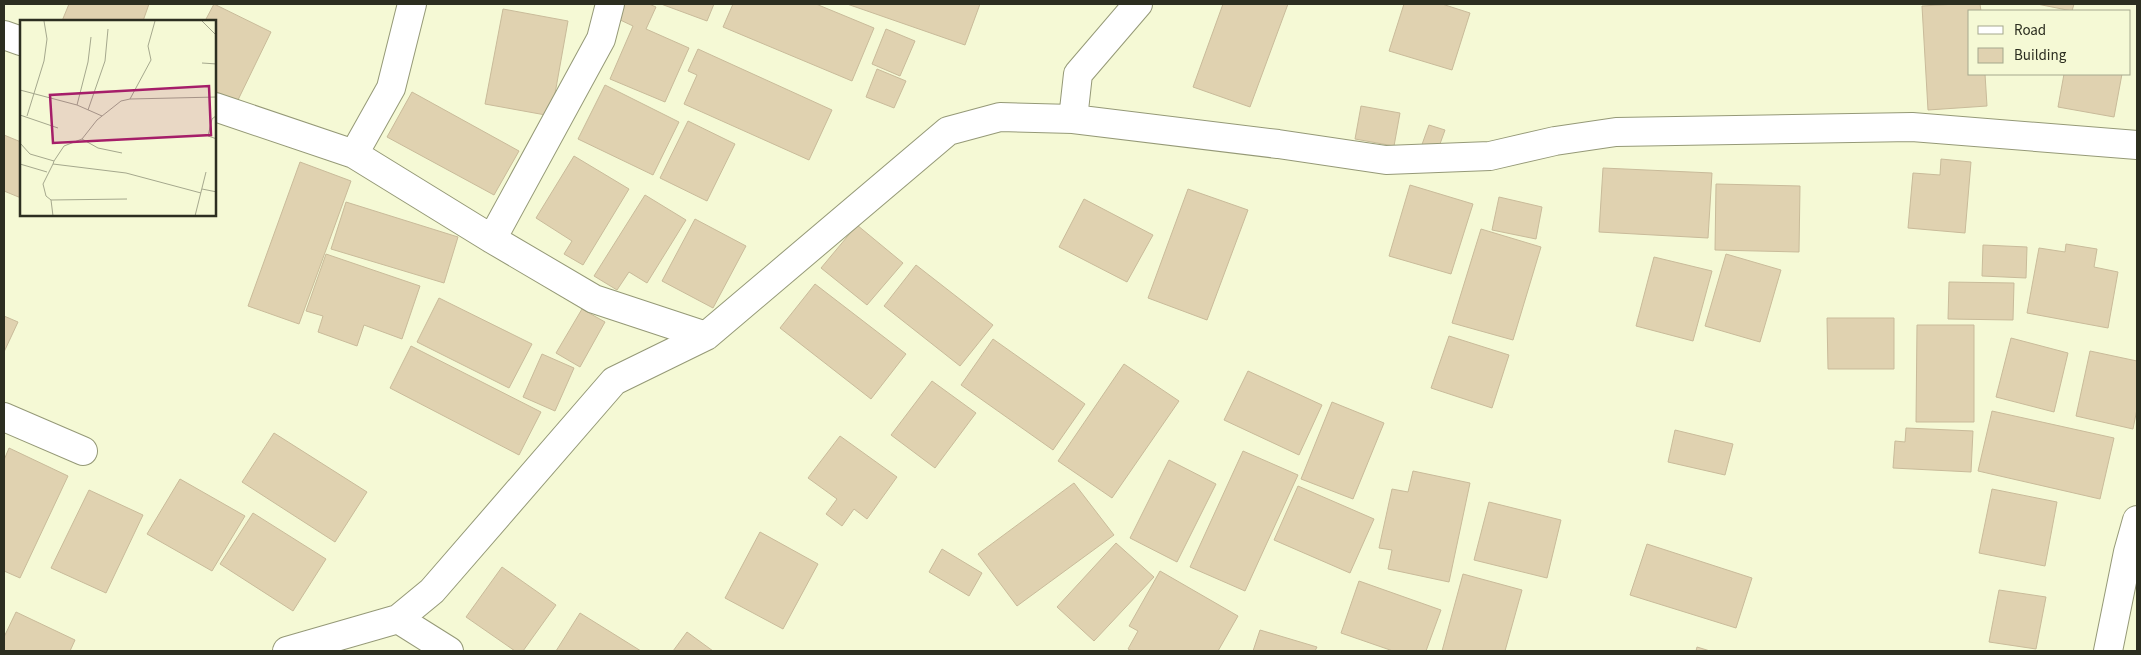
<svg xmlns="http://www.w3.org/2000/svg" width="2141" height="655" font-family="'Source Sans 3',sans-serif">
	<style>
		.building { fill: #e0d2b0; stroke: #c9bb9a }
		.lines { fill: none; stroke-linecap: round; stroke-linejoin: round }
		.minor-casing { stroke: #959977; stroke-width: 30 }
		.minor { stroke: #fff; stroke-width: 28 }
		.inset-road { fill: none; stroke: #a5a88d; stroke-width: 1 }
		.view { fill: #a51e69; fill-opacity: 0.15; stroke: #a51e69; stroke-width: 2.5 }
		.inset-edge { fill: none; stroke: #2c2e20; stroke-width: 2.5 }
	</style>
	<rect width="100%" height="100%" fill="#f5f9d5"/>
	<path class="building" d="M69,4H149L143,21H62Z
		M214,4L271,32L237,102L215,91V21H205Z
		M622,4H649L656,7L646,29L689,48L665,102L610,79L633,26L616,18Z
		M661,4H714L707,21Z
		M733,4H816L874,28L852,81L723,27Z
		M847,4H980L965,45Z
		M1223,4H1288L1250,107L1193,87Z
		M1404,4H1442L1470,13L1452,70L1389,51Z
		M1957,4H1980L1981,11H1970V74H1985L1987,106L1928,110L1922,6Z
		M2037,4H2074L2072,11Z
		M503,9L568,21L551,116L485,104Z
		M886,29L915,41L900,76L872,64Z
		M698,49L832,110L809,160L684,104L697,75L688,71Z
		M877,69L906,81L894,108L866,97Z
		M2064,74H2122L2114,117L2058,107Z
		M605,85L679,122L653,175L578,139Z
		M412,92L519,151L494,195L387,137Z
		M1361,106L1400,113L1394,146L1355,139Z
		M688,121L735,144L707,201L660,178Z
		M1429,125L1445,130L1436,155L1420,150Z
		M4,135L21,142V198L4,191Z
		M574,156L629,189L583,265L564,254L572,241L536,218Z
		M1941,159L1971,162L1965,233L1908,228L1913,173L1940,175Z
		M300,162L351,181L299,324L248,306Z
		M1603,168L1712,173L1708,238L1599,232Z
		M1716,184L1800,186L1799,252L1715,250Z
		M1410,185L1473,204L1451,274L1389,256Z
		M1188,189L1248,210L1207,320L1148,298Z
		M645,195L686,220L647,283L629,272L617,290L594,276Z
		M1499,197L1542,207L1536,239L1492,230Z
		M1084,199L1153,235L1127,282L1059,247Z
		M346,202L458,237L444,283L331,249Z
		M695,219L746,246L713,308L662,281Z
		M857,225L903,263L867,305L821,268Z
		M1481,229L1541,247L1513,340L1452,323Z
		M2066,244L2097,249L2094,267L2118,272L2108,328L2027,313L2039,248L2065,252Z
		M1983,245L2027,247L2026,278L1982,276Z
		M326,254L420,286L402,339L364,325L357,346L318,332L323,316L306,311Z
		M1726,254L1781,270L1760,342L1705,326Z
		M1654,257L1712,271L1693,341L1636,326Z
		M916,265L993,325L960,366L884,306Z
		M1949,282L2014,283L2013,320L1948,319Z
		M815,284L906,354L871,399L780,328Z
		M439,298L532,344L509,388L417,342Z
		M582,309L605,322L580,367L556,353Z
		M4,316L18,322L4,352Z
		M1827,318H1894V369H1828Z
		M1917,325H1974V422H1916Z
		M1449,336L1509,355L1492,408L1431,388Z
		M2011,338L2068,353L2054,412L1996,397Z
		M993,339L1085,404L1053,450L961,385Z
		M411,346L541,412L519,455L390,388Z
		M2090,351L2137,361V409L2133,429L2076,416Z
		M542,354L574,368L555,411L523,397Z
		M1124,364L1179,401L1112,498L1058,461Z
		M1248,371L1322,405L1299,455L1224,420Z
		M932,381L976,413L935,468L891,435Z
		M1332,402L1384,423L1353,499L1301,479Z
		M1992,411L2114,438L2100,499L1978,471Z
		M1906,428L1973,431L1971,472L1893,468L1895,441L1905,442Z
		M1675,430L1733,444L1725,475L1668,462Z
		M274,433L367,492L335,542L242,482Z
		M840,436L897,477L867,519L854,509L842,526L826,514L837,499L808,478Z
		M9,448L68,476L20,578L4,571V460Z
		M1243,451L1298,475L1245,591L1190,567Z
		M1169,460L1216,484L1177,562L1130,538Z
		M1413,471L1470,483L1449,582L1388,569L1392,550L1379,548L1392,489L1408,492Z
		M180,479L245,516L212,571L147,534Z
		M1074,483L1114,535L1017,606L978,554Z
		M1298,486L1374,519L1350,573L1274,540Z
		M1992,489L2057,502L2045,566L1979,553Z
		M89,490L143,515L106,593L51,568Z
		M1489,502L1561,520L1547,578L1474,560Z
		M253,513L326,559L293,611L220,564Z
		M760,532L818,564L783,629L725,598Z
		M1116,543L1154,577L1094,641L1057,607Z
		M1647,544L1752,578L1736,628L1630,595Z
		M942,549L982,573L969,596L929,572Z
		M502,567L556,605L523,651H515L466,617Z
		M1160,571L1238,616L1218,651H1132L1128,649L1138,631L1129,626Z
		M1463,574L1522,590L1505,651H1442Z
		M1359,581L1441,610L1426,651H1393L1341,633Z
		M1999,590L2046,597L2036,649L1989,642Z
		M16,612L75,640L70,651H4V637Z
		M580,613L641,651H556Z
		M1260,630L1317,647L1315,651H1253Z
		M687,632L713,651H673Z
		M1697,647L1710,651H1696Z"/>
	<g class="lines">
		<defs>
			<path id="minor" d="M4,35L21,41
				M215,107L354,154L492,239L594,299L706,336
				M1073,119L1278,144L1386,160L1490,156L1555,141L1616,132L1912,127L2137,145
				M354,154L391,88L412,4
				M492,239L601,39L610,4
				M4,417L83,451
				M398,619L449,651
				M287,651L398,619L432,591L614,381L706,336L948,131L1000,117L1073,119L1078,74L1138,4
				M2108,651L2128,552L2137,520"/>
		</defs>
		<use href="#minor" class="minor-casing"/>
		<use href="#minor" class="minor"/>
	</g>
	<g transform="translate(20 20)">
		<rect width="196" height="196" fill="#f5f9d5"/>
		<path class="inset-road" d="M182,1L197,16M182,43L197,44M0,70L57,85L82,96M110,79L197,77M57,85L68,42L71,17M68,90L85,41L88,9M0,95L38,108M197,95L192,99L188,116L197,119M7,96L24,41L27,19L24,1M62,119L78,128L102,133M0,123L10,134L34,141L33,144L106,153L181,173M34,141L44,126L62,119L77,100L101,81L110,79L131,40L128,26L135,1M0,144L27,152M33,144L23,164L26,176L31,180L33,196M182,169L197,172M31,180L107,179M175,196L186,152"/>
		<path class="view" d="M189,66L191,115L33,123L30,75Z"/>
		<rect width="196" height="196" class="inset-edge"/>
	</g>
	<rect width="2141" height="655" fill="none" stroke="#2c2e20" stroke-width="10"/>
	<rect x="1968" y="10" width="162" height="65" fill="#f5f9d5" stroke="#a5a88d"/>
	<rect x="1978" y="26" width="25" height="8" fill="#ffffff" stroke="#a5a88d"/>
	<text x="2014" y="35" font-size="15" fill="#2c2e20">Road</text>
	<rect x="1978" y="48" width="25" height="15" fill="#e0d2b0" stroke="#a5a88d"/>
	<text x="2014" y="60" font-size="15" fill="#2c2e20">Building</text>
</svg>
